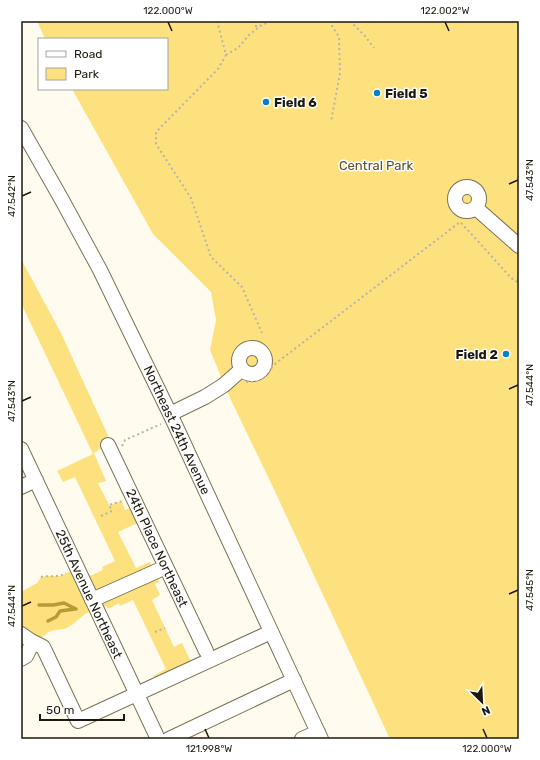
<svg xmlns="http://www.w3.org/2000/svg" width="540" height="760" font-family="Rubik,sans-serif">
	<style>
		.green { fill: #fde17f }
		.lines { fill: none; stroke-linecap: round; stroke-linejoin: round }
		.stream { stroke: #b79c35; stroke-width: 3.5 }
		.minor-casing { stroke: #7a7256; stroke-width: 16 }
		.path { stroke: #b7b3a8; stroke-width: 2; stroke-dasharray: 2 3; stroke-linecap: butt }
		.minor { stroke: #fff; stroke-width: 14 }
		.ticks { fill: none; stroke: #1c190e; stroke-width: 1.5 }
		.poi-dot { fill: #0382ca; stroke: #fff; stroke-width: 1.5 }
		.labels { text-anchor: middle; dominant-baseline: central; stroke-width: 3; stroke-linejoin: round; paint-order: stroke }
		.poi-label { font-size: 13px; font-weight: bold; fill: #1c190e; stroke: #fff; text-anchor: start }
		.park-label { font-size: 13px; fill: #5b5027; stroke: #fff }
		.street-label { font-size: 13px; fill: #1c190e; stroke: #fff }
		.neatline { fill: none; stroke: #1c190e; stroke-width: 1.5 }
		.ticks-label { font-size: 10px; text-anchor: middle; fill: #1c190e }
	</style>
	<rect width="100%" height="100%" fill="#fffbef"/>
	<path class="green" d="M37,21H519V739H390L271,483L230,398L210,350L216,320L211,292L153,234L72,89H167V39H45Z
		M21,259L61,333L111,442L94,453L106,481L98,483L109,505L122,501L125,510L130,508L138,523L135,525V524L118,532L136,568L150,562L159,582L155,584L160,595L152,600L174,647L182,643L194,668L154,678L153,676L166,669L133,600L120,606L119,603L108,609L106,606L85,614L72,625L64,629L55,630L48,632L44,636L31,641L21,634V592L37,583L41,577L46,576H61L77,568L83,579L103,570L102,567L115,561L75,477L63,482L57,471L93,454L21,303Z"/>
	<g class="lines">
		<path class="stream" d="M39,605H53L64,603L76,609
			M48,621L56,617L60,611L75,609"/>
		<defs>
			<path id="minor" d="M21,128L62,200L100,270L172,418L321,739
				M455 199a12 12 0 1 1 24 0a12 12 0 1 1-24 0Z
				M476,208L519,246
				M239 361a13 13 0 1 1 26 0a13 13 0 1 1-26 0Z
				M170,414L205,397L224,385L242,369
				M108,445L206,651
				M21,449L158,739
				M21,487L36,480
				M92,600L166,567
				M21,634L31,641L43,647L45,651L78,721L271,632
				M21,659L26,656L33,642
				M169,739L294,680
				M302,739L318,732"/>
		</defs>
		<use href="#minor" class="minor-casing"/>
		<path class="path" d="M217,21L226,55L218,69L156,132V144L191,198L211,257L242,287L262,333
			M253,21L256,25V29
			M329,21L339,37L340,73L331,122
			M350,21L365,36L374,48
			M226,55L238,48L249,35L260,26L271,21
			M246,382C261,382 266,374 275,364L460,222L477,240L511,278L519,283
			M122,446L125,440L161,424
			M101,516L112,511L109,505L122,501
			M41,577C49,575 58,578 66,573
			M155,632L165,628"/>
		<use href="#minor" class="minor"/>
	</g>
	<path class="ticks" d="M168,22L172,31M445,22L449,31M509,184L518,180M22,196L31,192M509,389L518,385M22,401L31,397M509,594L518,590M22,606L31,602M205,729L209,738M483,729L487,738"/>
	<g class="poi-dot">
		<circle cx="377" cy="93" r="4"/>
		<circle cx="266" cy="102" r="4"/>
		<circle cx="506" cy="354" r="4"/>
	</g>
	<g class="labels">
		<g class="poi-label">
			<text x="385" y="93">Field 5</text>
			<text x="274" y="102">Field 6</text>
			<text x="498" y="354" text-anchor="end">Field 2</text>
		</g>
		<g class="park-label">
			<text x="376" y="165">Central Park</text>
		</g>
		<g class="street-label">
			<text transform="translate(177 430) rotate(65)">Northeast 24th Avenue</text>
			<text transform="translate(157 548) rotate(65)">24th Place Northeast</text>
			<text transform="translate(89 594) rotate(65)">25th Avenue Northeast</text>
		</g>
	</g>
	<rect width="540" height="760" fill="none" stroke="#ffffff" stroke-width="44"/>
	<rect x="38" y="38" width="130" height="52" fill="#ffffff" stroke="#a4a39f"/>
	<rect x="46" y="51" width="20" height="6" fill="#ffffff" stroke="#a4a39f"/>
	<text x="74" y="58" font-size="12" fill="#1c190e">Road</text>
	<rect x="46" y="68" width="20" height="12" fill="#fde17f" stroke="#a4a39f"/>
	<text x="74" y="78" font-size="12" fill="#1c190e">Park</text>
	<g transform="translate(482 702) rotate(156)" stroke="#ffffff" stroke-width="3" paint-order="stroke">
	<path d="M0-3L7 15L0 10L-7 15Z" fill="#1c190e"/>
	<text y="-6" font-size="11" font-weight="bold" text-anchor="middle" fill="#1c190e">N</text>
	</g>
	<path d="M40 714v6h84v-6" fill="none" stroke="#1c190e" stroke-width="2"/>
	<text x="46" y="714" font-size="12" fill="#1c190e" stroke="#ffffff" stroke-width="3" paint-order="stroke">50 m</text>
	<rect x="22" y="22" width="496" height="716" class="neatline"/>
	<g class="ticks-label">
		<text x="168" y="14">122.000°W</text>
		<text x="445" y="14">122.002°W</text>
		<text transform="translate(529 180) rotate(-90)" y="4">47.543°N</text>
		<text transform="translate(11 196) rotate(-90)" y="4">47.542°N</text>
		<text transform="translate(529 385) rotate(-90)" y="4">47.544°N</text>
		<text transform="translate(11 401) rotate(-90)" y="4">47.543°N</text>
		<text transform="translate(529 590) rotate(-90)" y="4">47.545°N</text>
		<text transform="translate(11 606) rotate(-90)" y="4">47.544°N</text>
		<text x="209" y="752">121.998°W</text>
		<text x="487" y="752">122.000°W</text>
	</g>
</svg>
